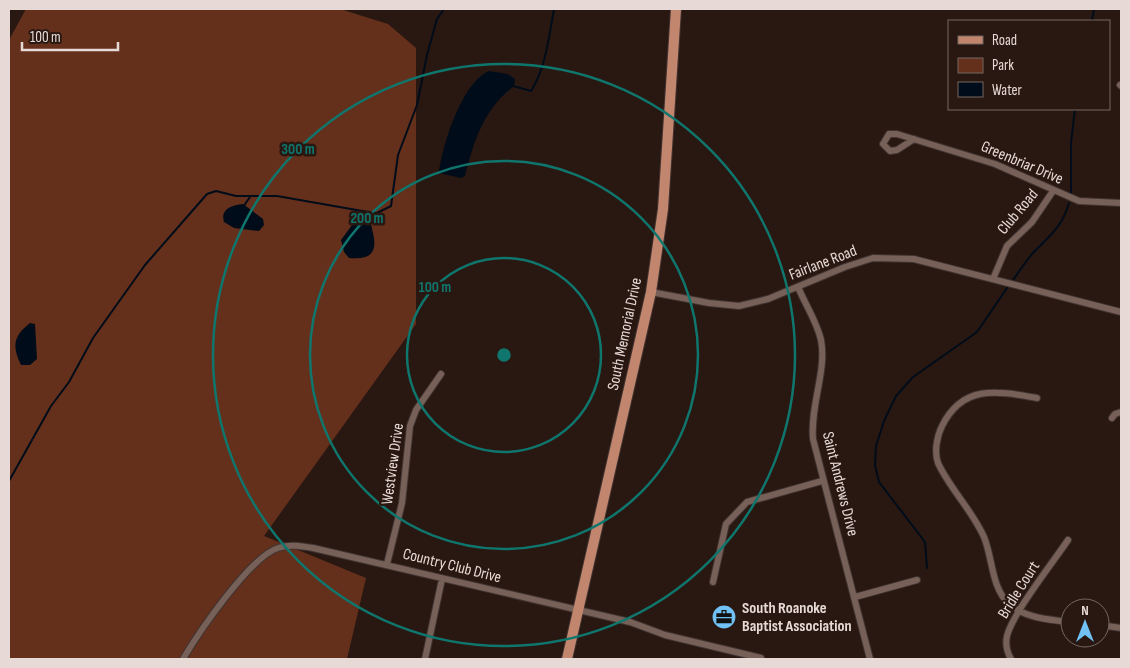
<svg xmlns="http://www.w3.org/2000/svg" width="1130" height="668" font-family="'Sofia Sans Condensed',sans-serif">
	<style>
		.green { fill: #64301c }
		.water { fill: #000c19 }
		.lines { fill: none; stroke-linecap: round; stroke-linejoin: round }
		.stream { stroke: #000c19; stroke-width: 2 }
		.street-casing { stroke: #403330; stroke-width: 8 }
		.primary-casing { stroke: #403330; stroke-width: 12 }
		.street { stroke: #766058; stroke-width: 6 }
		.primary { stroke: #c2866f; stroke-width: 10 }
		.ring { fill: none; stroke: #0f766e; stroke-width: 2.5 }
		.labels { text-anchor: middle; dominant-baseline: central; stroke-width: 5; stroke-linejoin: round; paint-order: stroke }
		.street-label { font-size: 16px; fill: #e7dad6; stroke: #291811 }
		.poi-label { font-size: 16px; font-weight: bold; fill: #e7dad6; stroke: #291811; text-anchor: start }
		.centre { fill: #0f766e; stroke: #291811; stroke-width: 2.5 }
		.ring-label { font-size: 15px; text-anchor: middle; font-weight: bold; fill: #0f766e; stroke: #291811; stroke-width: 5; stroke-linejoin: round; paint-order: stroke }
	</style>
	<rect width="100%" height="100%" fill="#291811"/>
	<path class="green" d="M26,9H340L388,24L416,48V324L264,536L366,578L347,659H9V40Z"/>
	<path class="water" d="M489,71L508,74L515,79L514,86C484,109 474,140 465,176L461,178L439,173C442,146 462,82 489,71Z
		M243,204L263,219L264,225L259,231L234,228L224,222C220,209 232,205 243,204Z
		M364,216C372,221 371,225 373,233C378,254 369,260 349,258L344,252L341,240L355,221Z
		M30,323L35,324L37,359L30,365H21C12,347 13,336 30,323Z"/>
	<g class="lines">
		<path class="stream" d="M1092,21L1094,9
			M513,86L531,91C546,68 549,36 554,9
			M1071,195V143L1075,109
			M243,207L250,197
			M371,223L376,218L377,213
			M1013,280C1019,272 1025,262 1032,254C1048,237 1062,228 1069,203
			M9,481L51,406L69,382L93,338L145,265L207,194L216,191L236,196H277L368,212L377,213L391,206L398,155L417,105L427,55L437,19L444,9
			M927,568L925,542L879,482L875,465L876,446L884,421L896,396L913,377L977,332L1007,288"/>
		<defs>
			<path id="street" d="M1120,85L1121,86
				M914,139L897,150L890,151L883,144L889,134H897L995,164L1079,201L1121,203
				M993,279L1007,246L1032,222L1053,191
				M798,287C805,304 817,322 821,340C827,370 810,406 813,439L870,659
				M651,292L709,303L739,306L768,299L845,267L873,258L914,259L1121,312
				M1037,398C997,391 963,384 942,426C937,436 934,452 938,463C950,489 972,510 984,537C993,559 991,587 1009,604C1025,618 1050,620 1070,622
				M1112,418L1115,414L1121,412
				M387,564L402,503L410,426L416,410L441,374
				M713,582L726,524L747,502L822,481
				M855,597L917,580
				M1100,625L1121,628
				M183,659C199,632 250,557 278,548C289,544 301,546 313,548L630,622L665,635L761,658
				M425,659L442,579
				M1011,659C1007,652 1005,645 1007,636C1012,614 1054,561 1068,540"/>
			<path id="primary" d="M567,659L651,292L663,209L676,9"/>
		</defs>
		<use href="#street" class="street-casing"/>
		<use href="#primary" class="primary-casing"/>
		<use href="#street" class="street"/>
		<use href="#primary" class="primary"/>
	</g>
	<g class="ring">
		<circle cx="504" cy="355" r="97"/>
		<circle cx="504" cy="355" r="194"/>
		<circle cx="504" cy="355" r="291"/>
	</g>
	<defs>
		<symbol id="office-disc" viewBox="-11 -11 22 22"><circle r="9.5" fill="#71c1f5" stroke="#291811"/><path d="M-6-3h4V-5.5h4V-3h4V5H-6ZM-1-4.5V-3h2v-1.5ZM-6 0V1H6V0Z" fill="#111"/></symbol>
	</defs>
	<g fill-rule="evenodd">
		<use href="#office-disc" x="710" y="603" width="28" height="28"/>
	</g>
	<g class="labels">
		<g class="street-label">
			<text transform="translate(1022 163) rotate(23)">Greenbriar Drive</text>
			<text transform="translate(1018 212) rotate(-50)">Club Road</text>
			<text transform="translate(823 263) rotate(-21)">Fairlane Road</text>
			<text transform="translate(625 334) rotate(-78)">South Memorial Drive</text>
			<text transform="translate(393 464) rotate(-82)">Westview Drive</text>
			<text transform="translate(840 484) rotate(76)">Saint Andrews Drive</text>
			<text transform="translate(452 566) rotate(14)">Country Club Drive</text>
			<text transform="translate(1019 590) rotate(-58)">Bridle Court</text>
		</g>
		<g class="poi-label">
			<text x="742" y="608">South Roanoke<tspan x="742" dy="18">Baptist Association</tspan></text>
		</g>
	</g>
	<circle cx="504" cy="355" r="8" class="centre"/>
	<g class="ring-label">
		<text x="298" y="154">300 m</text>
		<text x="367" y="223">200 m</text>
		<text x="435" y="292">100 m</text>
	</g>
	<rect width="1130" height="668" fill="none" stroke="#e7dad6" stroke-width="20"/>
	<rect x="948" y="20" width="162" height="90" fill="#291811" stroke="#756660"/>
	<rect x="958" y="36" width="25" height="8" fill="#c2866f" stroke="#756660"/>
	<text x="992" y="45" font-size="15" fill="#e7dad6">Road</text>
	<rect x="958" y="58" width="25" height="15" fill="#64301c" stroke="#756660"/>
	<text x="992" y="70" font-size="15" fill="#e7dad6">Park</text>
	<rect x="958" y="82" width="25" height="15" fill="#000c19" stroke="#756660"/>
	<text x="992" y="95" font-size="15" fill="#e7dad6">Water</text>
	<g transform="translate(1085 623)"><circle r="24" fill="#291811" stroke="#756660"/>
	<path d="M0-4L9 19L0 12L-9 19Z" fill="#71c1f5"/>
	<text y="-8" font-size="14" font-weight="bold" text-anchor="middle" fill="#e7dad6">N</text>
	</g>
	<path d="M22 42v8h96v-8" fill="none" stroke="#e7dad6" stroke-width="2.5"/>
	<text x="30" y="42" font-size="15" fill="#e7dad6" stroke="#291811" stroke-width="4" paint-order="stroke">100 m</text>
</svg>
